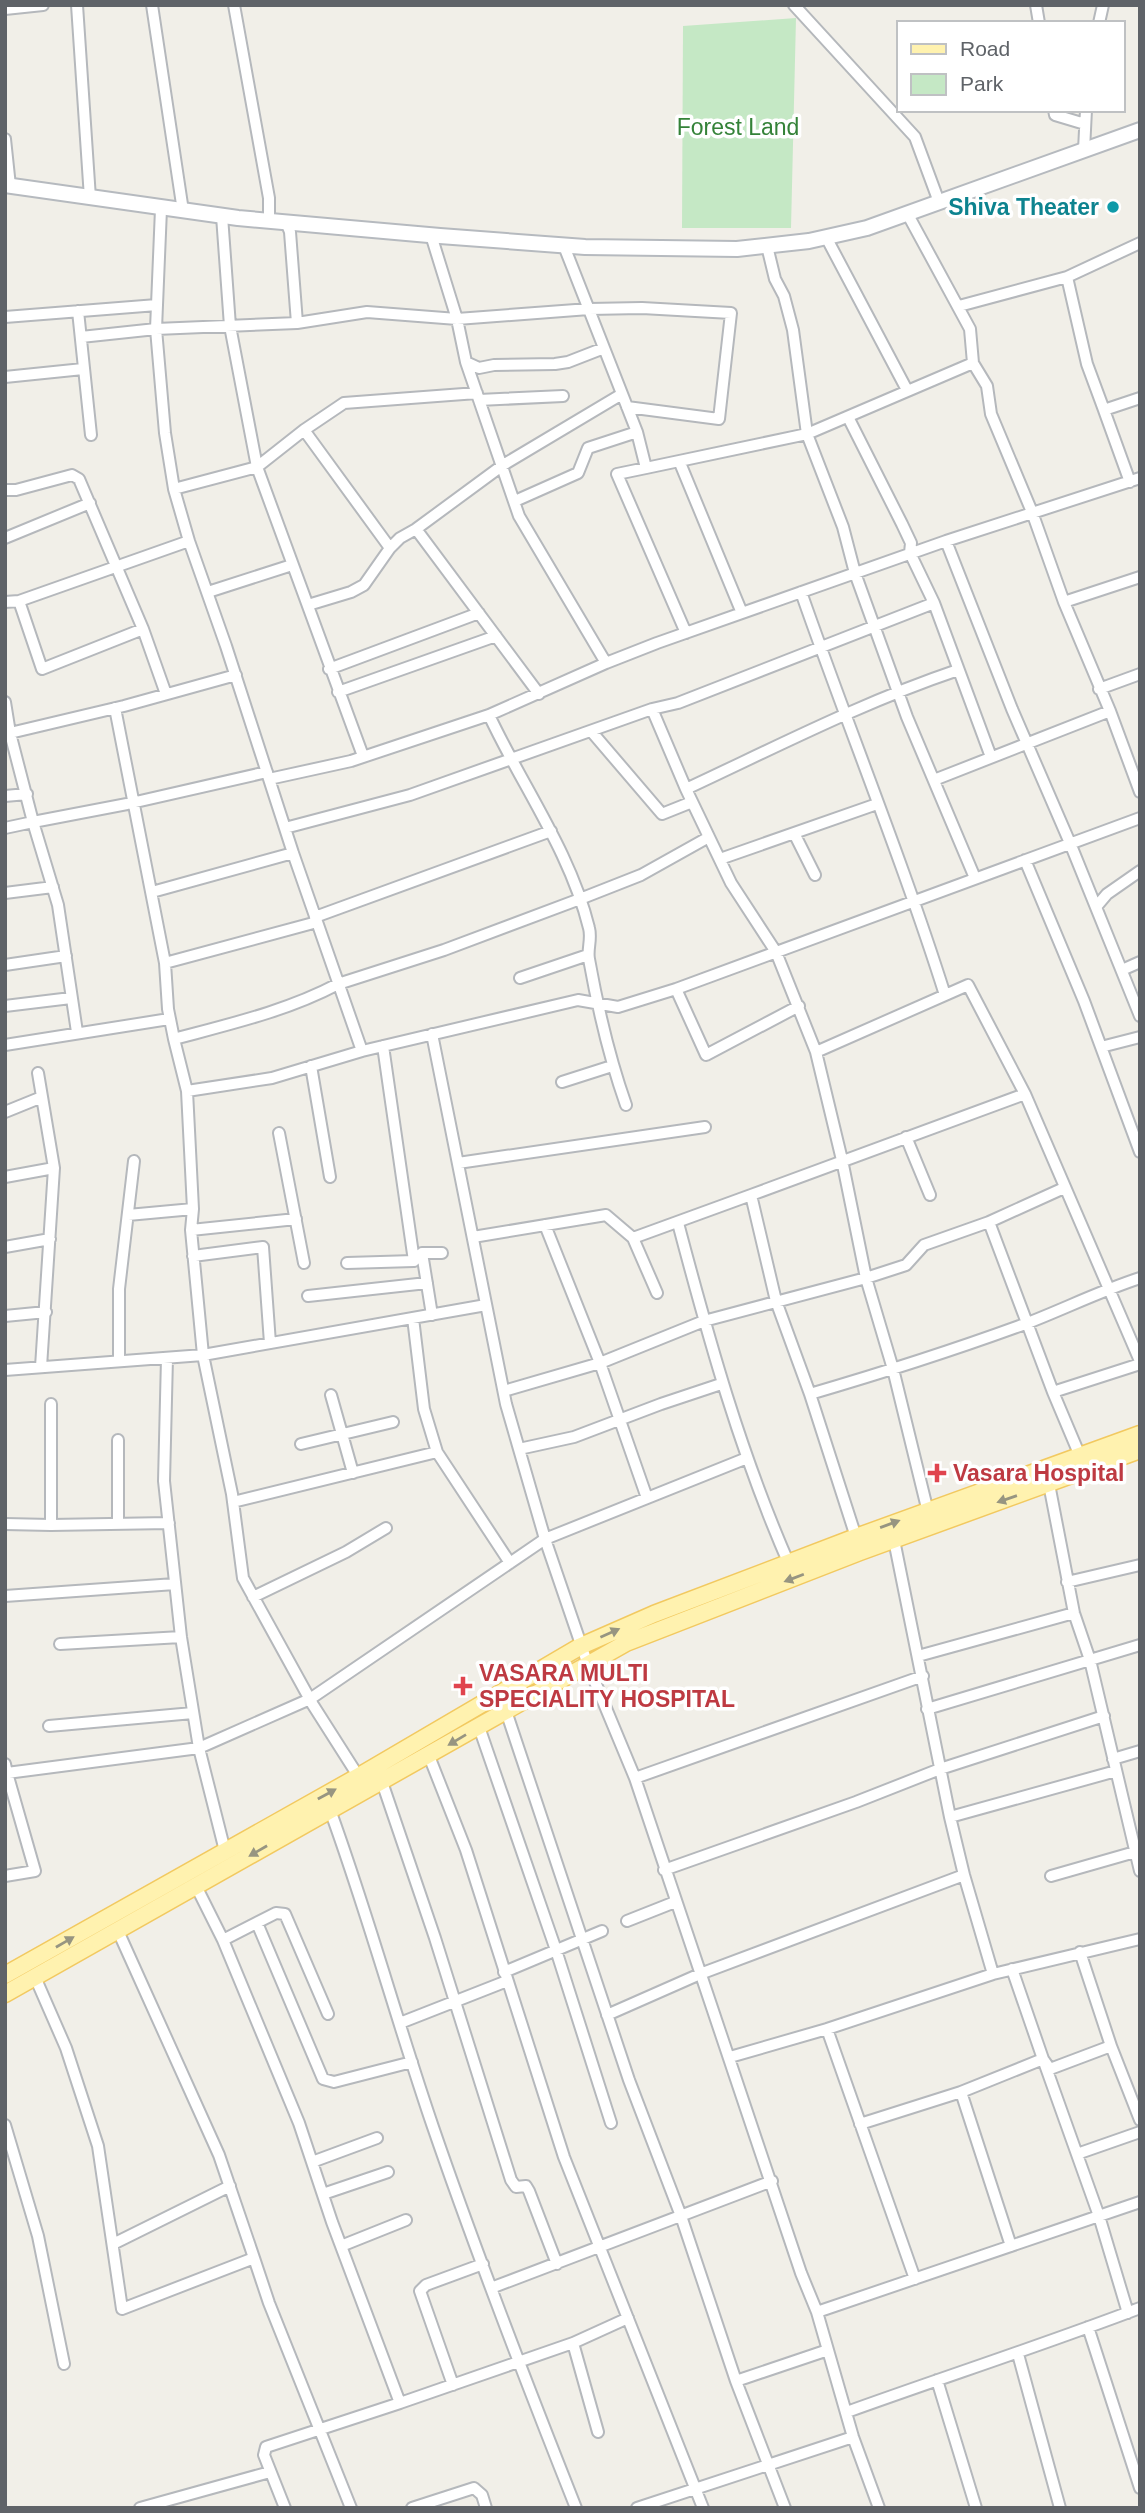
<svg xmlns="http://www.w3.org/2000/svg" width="1145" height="2513" font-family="Helvetica,sans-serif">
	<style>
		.green { fill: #c5e8c5 }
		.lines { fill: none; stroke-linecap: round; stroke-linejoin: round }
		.street-casing { stroke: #b5b8bc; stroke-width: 14 }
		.secondary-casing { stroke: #b6babf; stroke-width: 18 }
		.primary-casing { stroke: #f2c960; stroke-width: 19 }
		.street { stroke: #fff; stroke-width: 10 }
		.secondary { stroke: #fff; stroke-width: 14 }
		.primary { stroke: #fff2af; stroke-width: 16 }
		.oneway { fill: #979581 }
		.culture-dot { fill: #0f9aa8; stroke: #fff; stroke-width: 2.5 }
		.health-dot { fill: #e0444e; stroke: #fff; stroke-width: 2.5 }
		.labels { text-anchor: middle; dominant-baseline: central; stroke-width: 7; stroke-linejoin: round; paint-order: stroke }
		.park-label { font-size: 23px; fill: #348238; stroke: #fff }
		.culture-label { font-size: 23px; font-weight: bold; fill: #0d838f; stroke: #fff; text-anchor: end }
		.health-label { font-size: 23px; font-weight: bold; fill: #be3a42; stroke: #fff; text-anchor: start }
	</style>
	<rect width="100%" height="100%" fill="#f1efe8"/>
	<path class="green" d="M796,18L791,228H682L683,26Z"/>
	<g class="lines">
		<defs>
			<path id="street" d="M77,5L90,198
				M152,5L183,211
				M234,5L269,198V220
				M794,5L915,137L939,202
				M1036,5L1039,23
				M5,9L43,5
				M1099,23L1103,5
				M1054,110L1055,115L1085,124
				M5,139L10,186
				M1084,150L1086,110
				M161,209L156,329L165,433L174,489L189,541L226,646L293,853L362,1051
				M907,213L970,329L973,363L987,386L991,414L1032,512L1064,602L1110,711L1140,792
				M222,216L230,326L257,467L363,756
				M286,222L290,232L297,323
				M431,235L457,319L466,362L519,516L606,663
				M826,237L907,390
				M564,246L637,432L646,468L617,474L686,633
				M767,246L775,279L784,296L793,330L807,434L843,527L855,573L907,717L975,878
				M959,306L1067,277
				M78,311L91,435
				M5,317L157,305
				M81,337L156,329L297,323L367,312L457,319L589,309L642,308L731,313L719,419L627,407
				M466,362L479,368L494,365L555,364L568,362L604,348
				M5,377L83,369
				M479,400L563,396
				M1104,410L1087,364L1067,277L1140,243
				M304,430L390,548
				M680,463L742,613
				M646,468L807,434L973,363
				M1130,482L1104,410L1140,398
				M174,489L257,467L304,430L344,403L477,393
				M5,490H16L72,475L79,479L143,629L166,694
				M515,501L578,473L588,448L637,432
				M416,529L539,694
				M5,538L90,503
				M946,541L1012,709L1070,843L1140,1016
				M208,592L292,565
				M801,592C848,727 902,859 945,995
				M5,602L19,601
				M1064,602L1140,577
				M934,603L991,757
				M308,605L351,592L364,585L390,548L400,538L416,529L503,465L622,394
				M143,629L42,669L19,601L189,541
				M329,669L479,613
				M1099,689L1140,674
				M338,692L496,636
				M5,702L10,733L33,822L5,828
				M115,708L165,963L168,1009L174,1039
				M652,709L686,789C776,747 863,702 958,670
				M489,715C522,786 570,851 589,928C592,939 587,949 589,959C598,1009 609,1057 626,1105
				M591,731L662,814L692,802
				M10,733L124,706L236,675
				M269,779L351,761L489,715L606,663L657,643L946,541L1140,478
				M934,780L1110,711
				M686,789L731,883L776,952L816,1052L968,985L1025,1094L751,1195L776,1301L810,1394L856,1537
				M5,796L27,794
				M285,828L410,795L652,709L678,703L934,603L910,553L911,543L902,524L848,417
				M794,833L815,875
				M720,859L877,804
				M1025,860L1084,1001L1140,1152
				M152,892L293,853
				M5,893L53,887
				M1096,907L1107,894L1140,871
				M315,917L551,831
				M165,963L317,922
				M5,965L66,956
				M1122,970L1140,962
				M520,978L588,955
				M676,989L706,1055L799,1006
				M5,1006L71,998
				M77,1032L58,905L33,822L127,804L267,772
				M432,1034L506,1404L545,1539L588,1665L635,1778L801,2273L817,2312L853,2437L879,2508
				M5,1045L169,1019
				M383,1046L414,1261L422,1253L432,1315
				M1101,1047L1140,1037
				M816,1052L842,1160L866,1278L906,1265L924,1245L989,1222L1064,1188
				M311,1066L330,1177
				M38,1073L54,1168L41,1367
				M562,1082L612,1066
				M187,1091L174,1039C230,1024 287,1011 338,984L444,950L580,899L641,875L709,837
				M1025,1094L1140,1361
				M5,1112L42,1097
				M279,1133L304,1263
				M906,1137L930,1195
				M458,1163L705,1127
				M5,1177L54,1168
				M128,1215L193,1209
				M989,1222L1053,1392L1080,1456
				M678,1223C709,1340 740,1452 789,1564
				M545,1225L600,1363L647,1498
				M191,1230L296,1219
				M473,1237L606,1215L633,1238
				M5,1247L50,1239
				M422,1253H442
				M193,1256L263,1247L270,1343
				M347,1263L414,1261
				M657,1293L633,1238L751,1195
				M308,1296L427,1283
				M5,1316L46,1312
				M167,1358L164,1481L181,1637L199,1748L225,1851
				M119,1361V1289L134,1161
				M5,1370L203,1355L191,1230L193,1209L187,1091L272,1078L362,1051L578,1000L618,1007L676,989L1140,818
				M504,1391L600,1363L704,1321L866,1278L893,1369L929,1516
				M1053,1392L1140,1364
				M810,1394C882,1373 954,1350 1025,1324C1064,1309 1100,1291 1140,1278
				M331,1395L353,1473
				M301,1444L393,1422
				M519,1449L574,1437L661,1404L721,1384
				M437,1452L510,1563
				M1049,1484L1074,1613L1090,1660L1140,1871
				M233,1502L437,1452L424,1409L413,1318
				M5,1524L51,1525V1404
				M118,1524V1440
				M51,1525L169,1523
				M894,1540L950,1817L964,1875L993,1974
				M1067,1582L1140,1565
				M5,1596L175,1584
				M253,1597L346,1552L386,1528
				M60,1644L181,1637
				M918,1656L1074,1613
				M927,1709L1140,1645
				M506,1711L629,2080L681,2216L736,2381L785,2508
				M49,1726L193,1713
				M479,1727L556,1950L611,2123
				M429,1756L466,1850L564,2157L703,2508
				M1113,1759L1140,1751
				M5,1764L7,1773L199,1748L310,1699L545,1539L747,1458
				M635,1778L923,1676
				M362,1782L313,1705L243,1578L232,1494L203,1355L486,1305
				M382,1782L435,1938L511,2180L516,2187L526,2186L529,2191L557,2264
				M330,1810C368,1914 397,2022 433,2127C477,2255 526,2382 576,2508
				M950,1817L1116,1771
				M664,1870L856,1802L940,1769L1104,1716
				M5,1876L35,1871L7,1773
				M1051,1876L1135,1852
				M196,1886L223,1940L299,2123L332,2222L400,2403L573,2343L628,2318
				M627,1921L675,1902
				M257,1923L323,2079L334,2082L412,2062
				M223,1940L276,1913L285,1914L328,2014
				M1080,1952L1111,2046
				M1012,1969L1043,2059L1050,2069L1111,2046L1140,2120
				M504,1972L602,1931
				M35,1977L66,2048L98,2146L122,2309L254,2258L219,2155L118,1931
				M607,2015L700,1974L964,1875
				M400,2023L507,1981
				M827,2029L915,2279
				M730,2057L827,2029L993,1974L1140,1939
				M961,2092L1043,2059L1099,2216L1128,2313
				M860,2124L961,2092L1011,2246
				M5,2125L38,2236L64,2364
				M1077,2154L1140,2132
				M312,2162L377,2138
				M323,2194L388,2172
				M113,2244L230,2186
				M341,2246L406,2220
				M254,2258L269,2303L351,2508
				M491,2288L772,2181
				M817,2312L1140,2202
				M1088,2327L1140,2488
				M573,2343L598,2432
				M1018,2354L1060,2508
				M937,2380L976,2508
				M736,2381L828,2350
				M453,2385L420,2291L426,2285L483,2264
				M847,2412C944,2377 1043,2345 1140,2308
				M140,2508L270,2472
				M285,2508L264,2455L266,2447L400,2403
				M412,2508L474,2488L482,2495L486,2508
				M637,2508L853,2437"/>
			<path id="secondary" d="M5,185L238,218L440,236L585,247L737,249L809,241L867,228L1140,130"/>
			<path id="primary" d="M5,1975L359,1776L581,1646L654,1614L856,1537L1140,1434
				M5,1994L626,1643L860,1552L1140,1450"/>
		</defs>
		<use href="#street" class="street-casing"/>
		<use href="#secondary" class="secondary-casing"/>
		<use href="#primary" class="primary-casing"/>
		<use href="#street" class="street"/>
		<use href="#secondary" class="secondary"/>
		<use href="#primary" class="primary"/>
	</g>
	<defs><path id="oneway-solid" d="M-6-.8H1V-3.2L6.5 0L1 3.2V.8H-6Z" transform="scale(1.75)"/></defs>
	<g class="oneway">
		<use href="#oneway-solid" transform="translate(1007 1499) rotate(161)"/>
		<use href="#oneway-solid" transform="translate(890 1524) rotate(-20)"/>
		<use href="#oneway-solid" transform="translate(794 1578) rotate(159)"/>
		<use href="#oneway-solid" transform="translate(610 1633) rotate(-24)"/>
		<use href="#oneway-solid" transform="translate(457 1740) rotate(149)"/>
		<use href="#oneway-solid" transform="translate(327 1794) rotate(-29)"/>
		<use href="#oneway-solid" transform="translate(258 1851) rotate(150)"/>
		<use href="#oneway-solid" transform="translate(65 1942) rotate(-30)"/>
	</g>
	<circle class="culture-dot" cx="1113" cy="207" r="7"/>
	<g class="health-dot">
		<path d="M933.5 1462.5h7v7h7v7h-7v7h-7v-7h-7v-7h7z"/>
		<path d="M459.5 1675.5h7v7h7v7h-7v7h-7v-7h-7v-7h7z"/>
	</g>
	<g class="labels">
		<g class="park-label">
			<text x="738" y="127">Forest Land</text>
		</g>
		<g class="culture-label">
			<text x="1099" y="207">Shiva Theater</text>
		</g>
		<g class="health-label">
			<text x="953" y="1473">Vasara Hospital</text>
			<text x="479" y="1673">VASARA MULTI<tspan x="479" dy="26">SPECIALITY HOSPITAL</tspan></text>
		</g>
	</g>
	<rect width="1145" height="2513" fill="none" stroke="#5f6368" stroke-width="14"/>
	<rect x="897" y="21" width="228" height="91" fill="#ffffff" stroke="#bfc1c3" stroke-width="2"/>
	<rect x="911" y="44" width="35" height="10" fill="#fff2af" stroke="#bfc1c3" stroke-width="2"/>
	<text x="960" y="56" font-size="21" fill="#5f6368">Road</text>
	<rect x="911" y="74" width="35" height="21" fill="#c5e8c5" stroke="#bfc1c3" stroke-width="2"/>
	<text x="960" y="91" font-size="21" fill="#5f6368">Park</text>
</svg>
